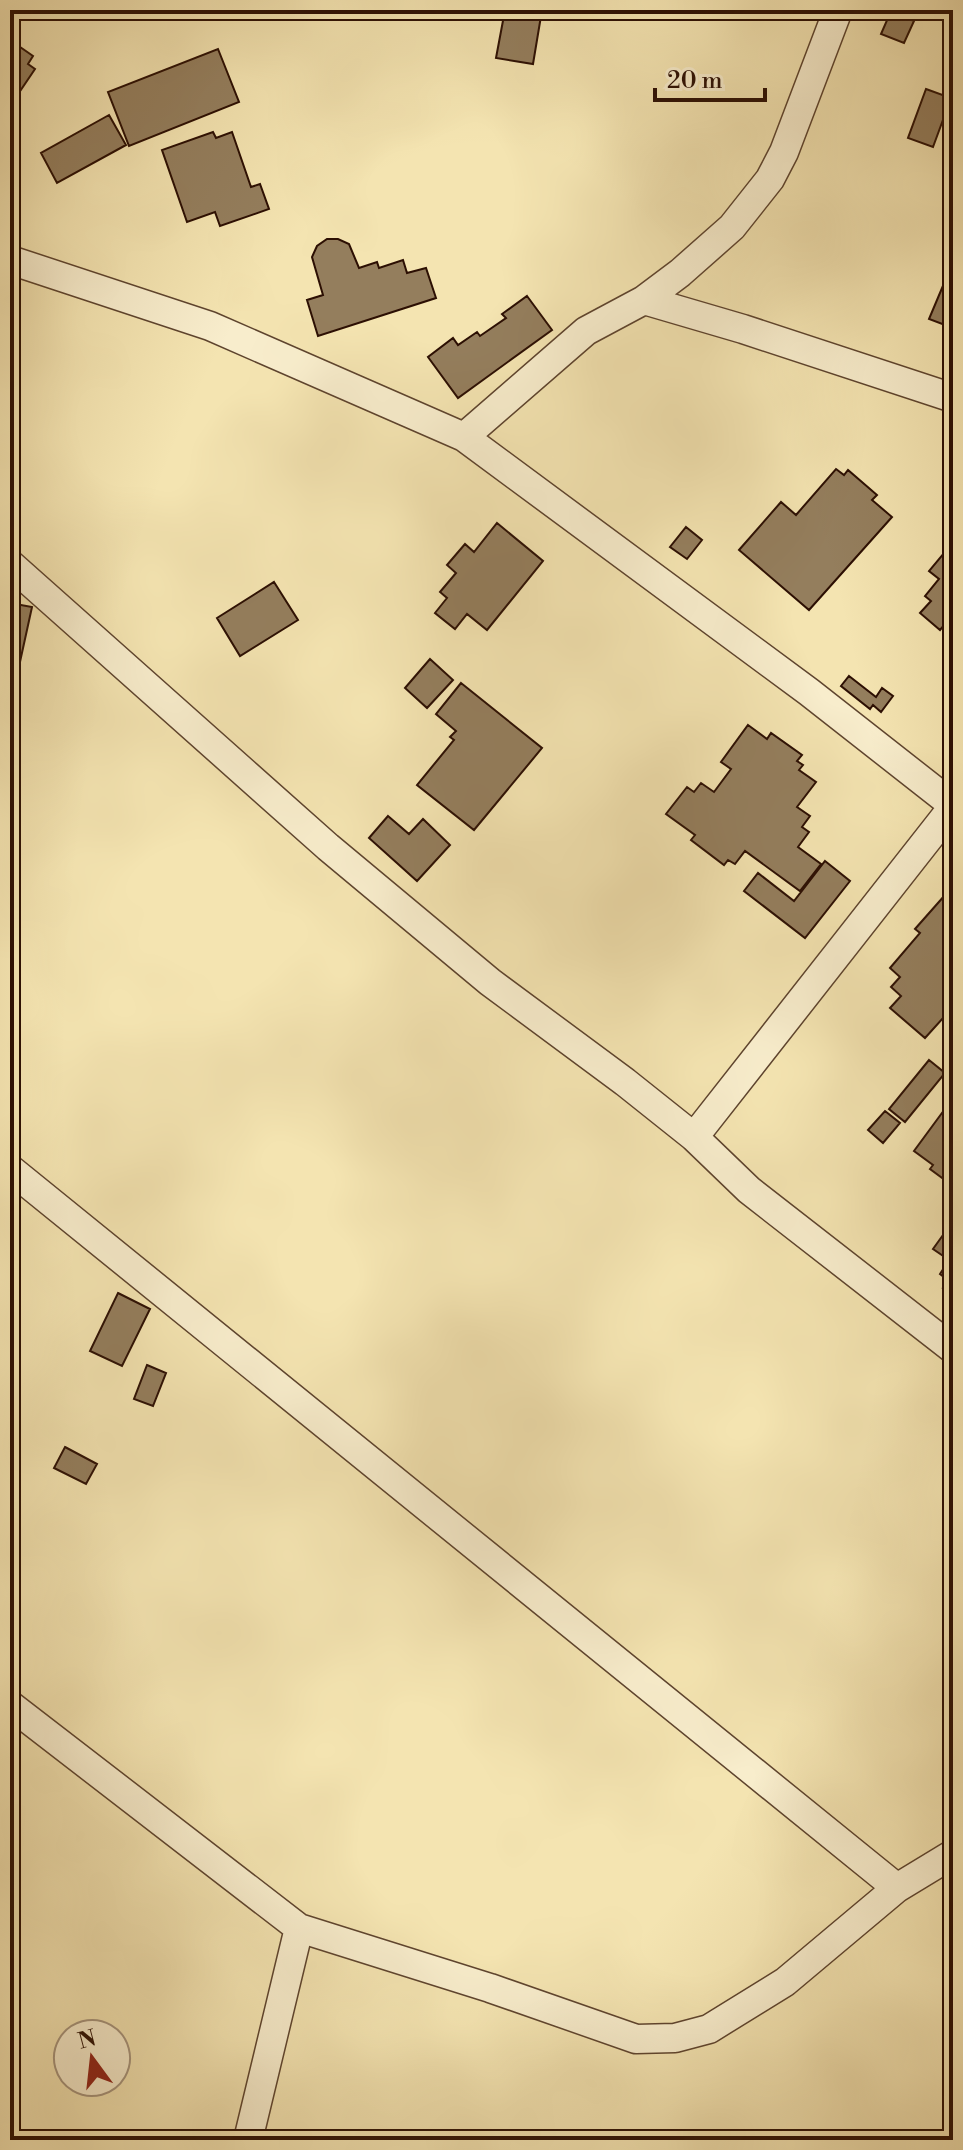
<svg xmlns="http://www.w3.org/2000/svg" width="963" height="2150" font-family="'Libre Bodoni',serif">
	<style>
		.building { fill: #947e5d; stroke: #2c0f03; stroke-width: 2 }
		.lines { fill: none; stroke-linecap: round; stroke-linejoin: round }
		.minor-casing { stroke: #5e442e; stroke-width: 31 }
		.minor { stroke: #f8edcc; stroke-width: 28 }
	</style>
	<rect width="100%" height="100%" fill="#f4e4b1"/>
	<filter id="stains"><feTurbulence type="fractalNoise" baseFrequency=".0025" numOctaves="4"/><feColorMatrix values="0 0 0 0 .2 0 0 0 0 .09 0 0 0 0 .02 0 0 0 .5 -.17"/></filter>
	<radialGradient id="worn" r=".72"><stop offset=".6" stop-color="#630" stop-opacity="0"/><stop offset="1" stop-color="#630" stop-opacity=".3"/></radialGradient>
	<path class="building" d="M505,10L541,16L533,64L496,58Z
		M891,11L914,21L904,43L881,34Z
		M10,40L33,56L28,64L35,69L10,106Z
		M218,49L239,102L129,146L108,92Z
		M926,89L951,98L933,147L908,138Z
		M109,115L126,145L57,183L41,153Z
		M213,132L216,138L232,132L251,187L260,184L269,209L220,226L215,212L187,222L162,150Z
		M327,239H338L349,244L359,268L377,262L379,268L403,260L407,273L426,268L436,298L318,336L307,300L323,295L312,257L317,246Z
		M953,262V328L929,319Z
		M527,296L552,330L458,398L428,357L453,338L458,345L477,332L480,336L506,318L502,314Z
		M836,469L844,475L848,470L877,495L872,500L892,517L809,610L739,550L781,502L796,515Z
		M497,523L543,561L487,630L467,614L455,629L435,613L447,598L440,592L456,573L447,565L465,544L474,552Z
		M686,527L702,540L687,559L670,547Z
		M949,547L953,550V619L951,617L940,630L920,613L931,601L925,596L939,579L929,571Z
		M274,582L298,620L240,656L217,618Z
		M10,603L32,607L13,694L10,693Z
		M430,659L453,680L427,708L405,688Z
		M849,676L876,697L882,688L893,696L881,712L873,705L870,709L841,686Z
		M461,683L542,748L474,830L417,785L454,740L450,737L456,731L436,714Z
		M748,725L767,739L771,733L802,755L797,761L803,765L799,770L816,782L797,807L810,816L802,827L809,832L798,847L821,864L800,891L745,851L735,864L728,860L724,865L691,840L695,835L666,814L687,787L694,792L701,783L714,792L731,769L721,762Z
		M388,816L409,834L423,819L450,845L417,881L369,838Z
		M825,861L850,881L805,938L744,891L758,873L794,901Z
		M953,886V1007L925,1038L890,1008L901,996L891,987L900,977L890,968L920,933L915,929Z
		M929,1060L945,1073L905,1122L889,1109Z
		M953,1098V1186L930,1169L933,1165L914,1151Z
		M885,1111L900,1123L883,1143L868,1130Z
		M953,1221V1294L943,1288L949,1281L940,1274L949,1260L933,1249Z
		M118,1293L150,1309L122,1366L90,1351Z
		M147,1365L166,1373L153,1406L134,1399Z
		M65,1447L97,1464L86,1484L54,1468Z"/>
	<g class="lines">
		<defs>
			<path id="minor" d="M10,260L210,326L464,437L809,692L953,805
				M644,300L743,329L953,398
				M464,437L586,331L644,300L680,273L732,227L770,179L784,152L838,10
				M10,564L328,847L490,982L625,1082L694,1137L749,1190L953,1349
				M694,1137L953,807
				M10,1169L897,1888
				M10,1705L299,1928
				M248,2140L299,1928L490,1988L636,2039L675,2038L709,2029L785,1982L897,1888L953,1854"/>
		</defs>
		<use href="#minor" class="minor-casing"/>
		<use href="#minor" class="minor"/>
	</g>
	<rect width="963" height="2150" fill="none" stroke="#f4e4b1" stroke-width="40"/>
	<rect x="12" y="12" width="939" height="2126" fill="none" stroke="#2c0f03" stroke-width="4"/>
	<rect x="20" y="20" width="923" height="2110" fill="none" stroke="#2c0f03" stroke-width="2"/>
	<g transform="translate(92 2058) rotate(345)"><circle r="38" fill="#f8edcc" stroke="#a6947c" stroke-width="2"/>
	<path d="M0-6L14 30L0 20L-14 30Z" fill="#8f2418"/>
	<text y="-12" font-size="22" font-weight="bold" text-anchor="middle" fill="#2c0f03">N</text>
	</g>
	<path d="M655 88v12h110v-12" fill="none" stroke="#2c0f03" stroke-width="4"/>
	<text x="667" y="88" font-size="24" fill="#2c0f03" stroke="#f8edcc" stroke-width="6" paint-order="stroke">20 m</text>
	<rect width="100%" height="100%" filter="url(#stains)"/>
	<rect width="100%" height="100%" fill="url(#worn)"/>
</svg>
